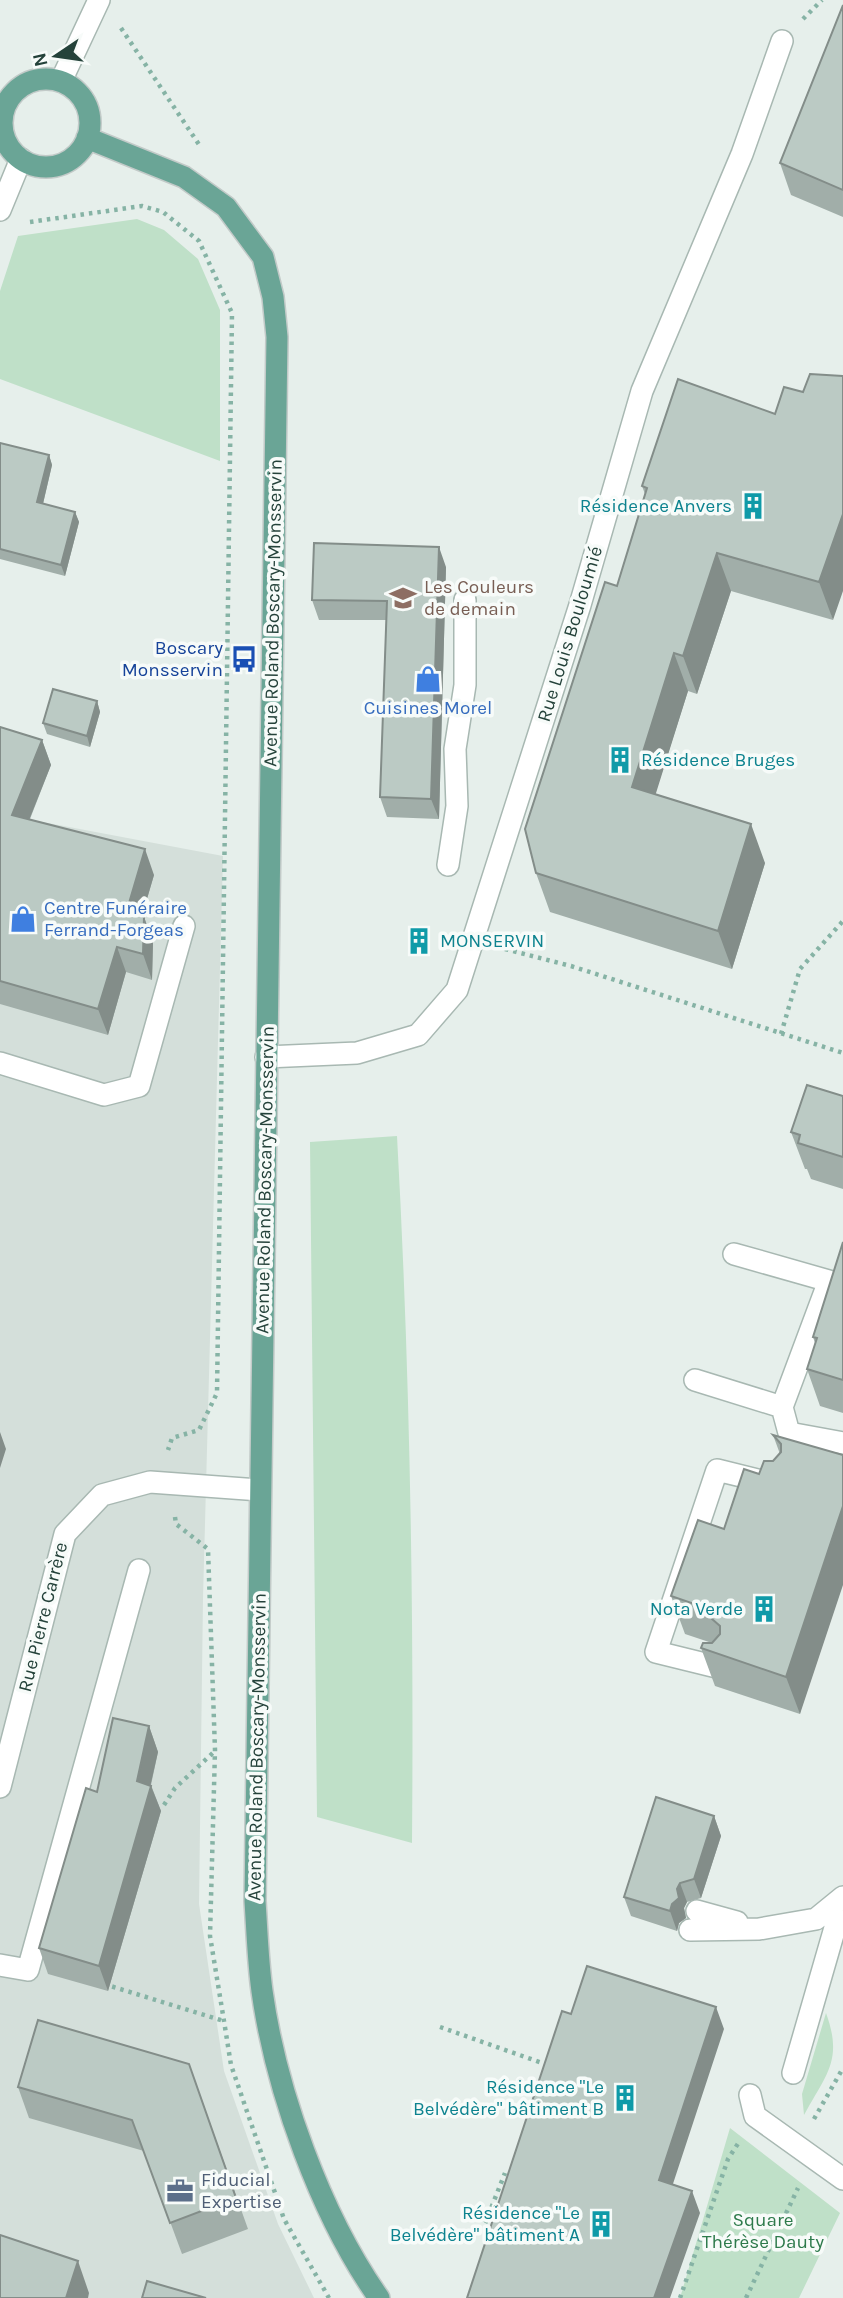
<svg xmlns="http://www.w3.org/2000/svg" width="843" height="2298" font-family="Karla,sans-serif">
	<style>
		.built { fill: #d4dfda }
		.green { fill: #bfe0c8 }
		.lines { fill: none; stroke-linecap: round; stroke-linejoin: round }
		.minor-casing { stroke: #a8b8b2; stroke-width: 24 }
		.major-casing { stroke: #c2cac8; stroke-width: 24 }
		.path { stroke: #86b3a5; stroke-width: 4.5; stroke-dasharray: 3.5 5; stroke-linecap: butt }
		.minor { stroke: #fff; stroke-width: 21 }
		.major { stroke: #6aa596; stroke-width: 21 }
		.wall { fill: #a1aea9 }
		.shaded-wall { fill: #838d89 }
		.building { fill: #bbcac4; stroke: #838d89; stroke-width: 2 }
		.labels { text-anchor: middle; dominant-baseline: central; stroke-width: 7; stroke-linejoin: round; paint-order: stroke }
		.culture-label { font-size: 19px; fill: #0d838f; stroke: #f7fbf9; text-anchor: end }
		.education-label { font-size: 19px; fill: #785e54; stroke: #f7fbf9; text-anchor: start }
		.street-label { font-size: 19px; fill: #24423a; stroke: #f7fbf9 }
		.transit-label { font-size: 19px; fill: #164399; stroke: #f7fbf9; text-anchor: end }
		.shop-label { font-size: 19px; fill: #366cbe; stroke: #f7fbf9 }
		.service-label { font-size: 19px; fill: #4e5e75; stroke: #f7fbf9; text-anchor: start }
		.park-label { font-size: 19px; fill: #2d7a4b; stroke: #f7fbf9 }
	</style>
	<rect width="100%" height="100%" fill="#e6efeb"/>
	<path class="built" d="M0,814L223,856L203,1598L199,1904L224,2071L278,2224L314,2298H0Z"/>
	<path class="green" d="M137,219L164,230L198,259L220,310V461L0,379V291L18,236Z
		M397,1136C410,1372 414,1607 412,1843L317,1817L310,1142Z
		M826,2013C843,2060 827,2073 804,2115L802,2094Z
		M730,2128L840,2213L799,2298H680Z"/>
	<g class="lines">
		<defs>
			<path id="minor" d="M61,81L99,0
				M0,210L21,159
				M448,865L457,806L455,749L465,685V600
				M266,1057L357,1053L418,1035L457,990L580,605L642,391L742,154L782,41
				M0,1063L104,1095L139,1086L184,926
				M734,1254L829,1281L782,1407L789,1433L843,1443
				M695,1380L782,1407
				M721,1668L656,1652L717,1470L770,1483
				M0,1787L65,1534L102,1495L150,1482L260,1490
				M697,1911L737,1922
				M690,1930L759,1929L816,1919L843,1897
				M0,1965L28,1970L139,1570
				M793,2073L843,1900
				M750,2095L755,2116L843,2179"/>
			<path id="major" d="M2 123a44 44 0 1 1 88 0a44 44 0 1 1-88 0Z
				M87,138L184,177L226,207L263,257L273,297L277,337L255,1901C257,1931 258,1962 262,1991C276,2091 321,2216 379,2298"/>
		</defs>
		<use href="#minor" class="minor-casing"/>
		<use href="#major" class="major-casing"/>
		<path class="path" d="M803,19L822,0
			M121,28L200,146
			M30,222L142,206L163,212L199,241L232,313L217,1393L199,1430L172,1438L168,1450
			M505,949L571,966L843,1053
			M781,1034L800,969L843,921
			M175,1517L176,1524L208,1549L215,1750L210,1936L224,2021L231,2065L284,2219L329,2298
			M164,1805L175,1788L215,1751
			M104,1984L224,2021
			M440,2027L545,2064
			M814,2119L843,2068
			M496,2225L486,2221L505,2173
			M680,2298L728,2159L739,2142
			M746,2298L798,2188"/>
		<use href="#minor" class="minor"/>
		<use href="#major" class="major"/>
	</g>
	<path class="wall" d="M843,5V217L791,195L780,163Z
		M775,414L833,620L731,591L697,694L688,691L655,794L765,863L732,969L550,912L536,873L617,586L645,494L642,486Z
		M0,443L49,455L52,465L43,504L75,512L79,522L65,576L0,559Z
		M446,567L439,819L387,817L380,797L386,620H319L312,600Z
		M97,701L100,712L90,747L47,734L43,723Z
		M0,727L42,740L51,765L30,819L154,875L142,916L144,917L153,942L152,980L126,972L108,1035L0,1004Z
		M843,1096V1189L811,1179L807,1169H805L791,1132Z
		M843,1242V1413L820,1406L807,1369L815,1343L813,1337Z
		M773,1435L843,1455L800,1714L715,1686L701,1648L712,1643L685,1634L671,1596L724,1529L759,1474L780,1454Z
		M149,1726L158,1752L151,1785L161,1811L108,1991L48,1974L39,1948L97,1792Z
		M714,1816L721,1836L701,1898L687,1902L684,1908L686,1918L679,1923L677,1931L631,1916L624,1897Z
		M189,2064L248,2229L182,2254L144,2151L29,2118L18,2087Z"/>
	<path class="shaded-wall" d="M49,455L52,465L41,512L37,502Z
		M75,512L79,522L65,576L61,565Z
		M843,514V591L833,620L819,582Z
		M439,547L446,567L439,819L431,799Z
		M717,553L731,591L697,694L683,656Z
		M674,653L688,691L646,825L632,787Z
		M97,701L100,712L90,747L87,736Z
		M42,740L51,765L21,840L12,815Z
		M751,824L765,863L732,969L718,931Z
		M145,849L154,875L136,936L127,910Z
		M144,917L153,942L152,980L143,954Z
		M117,947L126,972L108,1035L98,1009Z
		M0,1432L6,1449L0,1468Z
		M843,1506V1585L800,1714L786,1677Z
		M149,1726L158,1752L148,1796L151,1786L161,1811L108,1991L99,1966Z
		M714,1816L721,1836L701,1898L694,1879Z
		M680,1883L687,1902L684,1908L686,1918L679,1923L677,1931L670,1911Z
		M716,2007L724,2029L667,2202L659,2180Z
		M692,2191L700,2213L670,2298H654Z
		M78,2261L89,2293L88,2298H66Z"/>
	<path class="building" d="M843,5V190L780,163Z
		M810,374L843,376V514L819,582L717,553L683,656L674,653L632,787L751,824L718,931L536,873L525,829L605,582L617,586L647,488L642,486L678,379L775,414L784,387L803,392Z
		M0,443L49,455L37,502L75,512L61,565L0,549Z
		M314,543L439,547L431,799L380,797L387,601L312,600Z
		M53,689L97,701L87,736L43,723Z
		M0,727L42,740L12,815L145,849L127,910L144,917L143,954L117,947L98,1009L0,981Z
		M807,1085L843,1096V1157L798,1143L800,1135L791,1132Z
		M843,1242V1380L807,1369L817,1338L813,1337Z
		M773,1435L843,1455V1506L786,1677L701,1648L703,1643H712L720,1634V1626L712,1619L715,1611L671,1596L698,1520L724,1529L744,1469L759,1474L764,1461H773L781,1452V1444Z
		M113,1718L149,1726L137,1781L151,1786L99,1966L39,1948L86,1788L97,1792Z
		M656,1797L714,1816L694,1879L680,1883L677,1889L679,1898L672,1904L670,1911L624,1897Z
		M587,1966L716,2007L659,2180L692,2191L654,2298H467L562,2011L571,2014Z
		M38,2020L189,2064L236,2198L170,2223L132,2120L18,2087Z
		M0,2235L78,2261L66,2298H0Z
		M147,2281L206,2298H142Z"/>
	<defs>
		<symbol id="building-bare" viewBox="-9 -9 18 18"><path d="M-4-6H4V6H1V3H-1V6H-4ZM-2.5-4.3h1.7v1.8h-1.7ZM.8-4.3h1.7v1.8H.8ZM-2.5-1h1.7V.8h-1.7ZM.8-1h1.7V.8H.8Z" fill="#0f9aa8" stroke="#f7fbf9" stroke-width="2.5" paint-order="stroke"/></symbol>
		<symbol id="school-bare" viewBox="-9 -9 18 18"><path d="M0-5L7-2L0 1L-7-2ZM-4 1L0 2.5L4 1V4Q0 6-4 4Z" fill="#8d6e63" stroke="#f7fbf9" stroke-width="2.5" paint-order="stroke"/></symbol>
		<symbol id="bus-bare" viewBox="-9 -9 18 18"><path d="M-5-6H5V4H4V6H2V4H-2V6H-4V4H-5ZM-3.5-4V0h7V-4ZM-3.5 1.2v1.5H-2V1.2ZM2 1.2v1.5H3.5V1.2Z" fill="#1a4fb4" stroke="#f7fbf9" stroke-width="2.5" paint-order="stroke"/></symbol>
		<symbol id="shop-bare" viewBox="-9 -9 18 18"><path d="M-5-2.5h2.3a2.7 3.5 0 0 1 5.4 0H5L5.5 6h-11ZM-1.5-2.5h3a1.5 2.3 0 0 0-3 0Z" fill="#3f7fe0" stroke="#f7fbf9" stroke-width="2.5" paint-order="stroke"/></symbol>
		<symbol id="office-bare" viewBox="-9 -9 18 18"><path d="M-6-3h4V-5.5h4V-3h4V5H-6ZM-1-4.5V-3h2v-1.5ZM-6 0V1H6V0Z" fill="#5c6f8a" stroke="#f7fbf9" stroke-width="2.5" paint-order="stroke"/></symbol>
	</defs>
	<g fill-rule="evenodd">
		<use href="#building-bare" x="734" y="487" width="38" height="38"/>
		<use href="#school-bare" x="384" y="579" width="38" height="38"/>
		<use href="#bus-bare" x="225" y="640" width="38" height="38"/>
		<use href="#shop-bare" x="409" y="660" width="38" height="38"/>
		<use href="#building-bare" x="601" y="741" width="38" height="38"/>
		<use href="#shop-bare" x="4" y="900" width="38" height="38"/>
		<use href="#building-bare" x="400" y="922" width="38" height="38"/>
		<use href="#building-bare" x="745" y="1590" width="38" height="38"/>
		<use href="#building-bare" x="606" y="2079" width="38" height="38"/>
		<use href="#office-bare" x="161" y="2172" width="38" height="38"/>
		<use href="#building-bare" x="582" y="2205" width="38" height="38"/>
	</g>
	<g class="labels">
		<g class="culture-label">
			<text x="732" y="506">Résidence Anvers</text>
			<text x="641" y="760" text-anchor="start">Résidence Bruges</text>
			<text x="440" y="941" text-anchor="start">MONSERVIN</text>
			<text x="743" y="1609">Nota Verde</text>
			<text x="604" y="2087">Résidence "Le<tspan x="604" dy="22">Belvédère" bâtiment B</tspan></text>
			<text x="580" y="2213">Résidence "Le<tspan x="580" dy="22">Belvédère" bâtiment A</tspan></text>
		</g>
		<g class="education-label">
			<text x="424" y="587">Les Couleurs<tspan x="424" dy="22">de demain</tspan></text>
		</g>
		<g class="street-label">
			<text transform="translate(273 613) rotate(-89)">Avenue Roland Boscary-Monsservin</text>
			<text transform="translate(570 634) rotate(-73)">Rue Louis Bouloumié</text>
			<text transform="translate(265 1180) rotate(-89)">Avenue Roland Boscary-Monsservin</text>
			<text transform="translate(43 1617) rotate(-76)">Rue Pierre Carrère</text>
			<text transform="translate(257 1747) rotate(-89)">Avenue Roland Boscary-Monsservin</text>
		</g>
		<g class="transit-label">
			<text x="223" y="648">Boscary<tspan x="223" dy="22">Monsservin</tspan></text>
		</g>
		<g class="shop-label">
			<text x="428" y="708">Cuisines Morel</text>
			<text x="44" y="908" text-anchor="start">Centre Funéraire<tspan x="44" dy="22">Ferrand-Forgeas</tspan></text>
		</g>
		<g class="service-label">
			<text x="201" y="2180">Fiducial<tspan x="201" dy="22">Expertise</tspan></text>
		</g>
		<g class="park-label">
			<text x="763" y="2220">Square<tspan x="763" dy="22">Thérèse Dauty</tspan></text>
		</g>
	</g>
	<g transform="translate(56 56) rotate(257)" stroke="#f7fbf9" stroke-width="5" paint-order="stroke">
	<path d="M0-5L12 26L0 18L-12 26Z" fill="#24423a"/>
	<text y="-10" font-size="19" font-weight="bold" text-anchor="middle" fill="#24423a">N</text>
	</g>
</svg>
